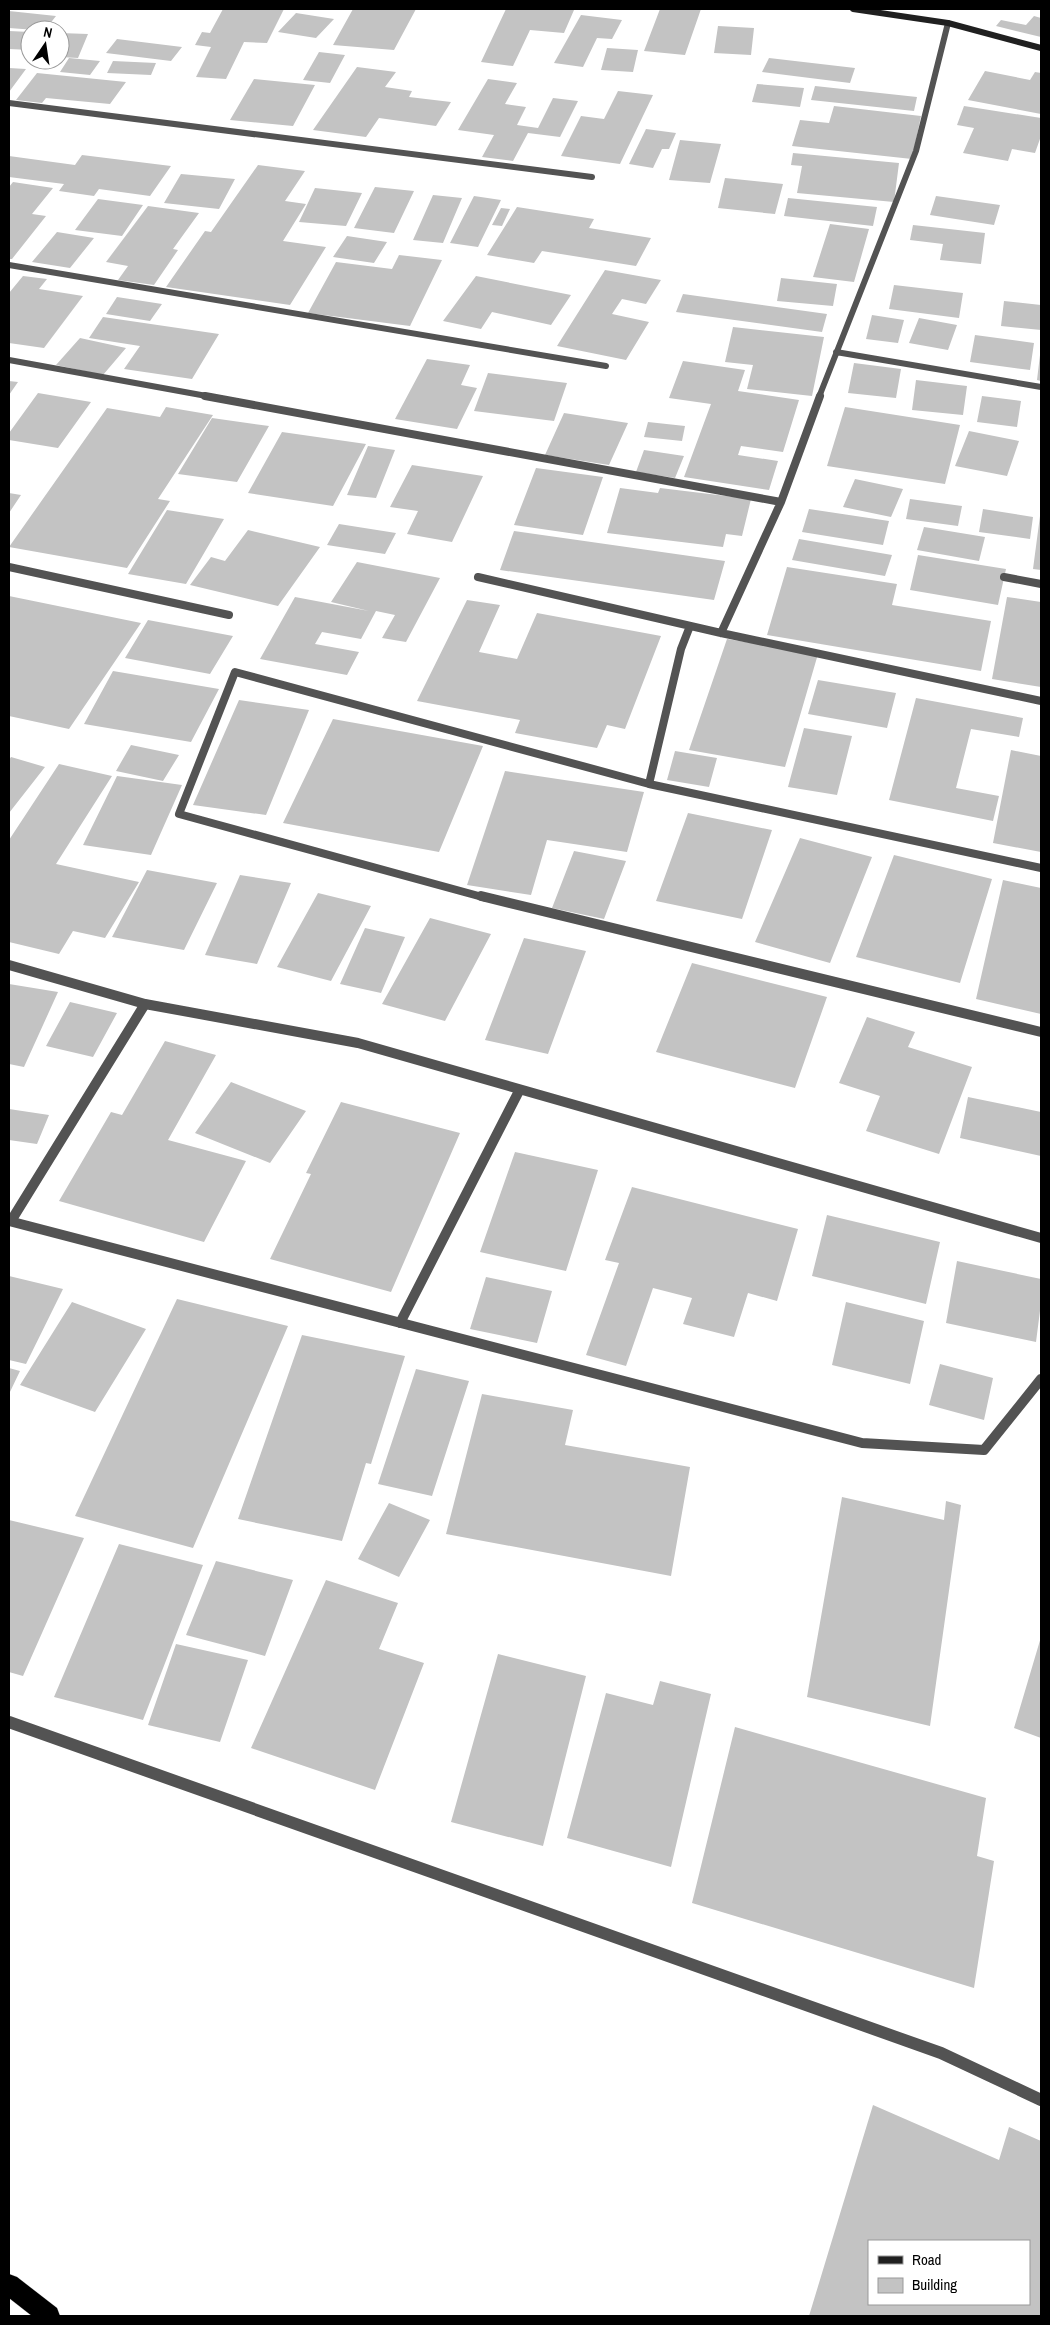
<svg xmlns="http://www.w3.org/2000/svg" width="1050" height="2325" font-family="'Archivo Narrow',sans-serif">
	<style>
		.building { fill: #c3c3c3; fill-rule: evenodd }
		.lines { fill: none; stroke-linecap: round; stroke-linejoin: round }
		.highway-casing { stroke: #dbdbdb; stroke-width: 1 }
		.street-far3 { stroke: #535353; stroke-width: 6 }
		.street-far2 { stroke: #535353; stroke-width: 8 }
		.street-far1 { stroke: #535353; stroke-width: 10 }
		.street { stroke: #535353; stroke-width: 12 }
		.secondary { stroke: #202020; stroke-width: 6 }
		.highway { fill: #000; fill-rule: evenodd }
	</style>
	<rect width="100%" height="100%" fill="#fff"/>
	<path class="building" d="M223,9H284L267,43L244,42L226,79L196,77L211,47L195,45L202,32L210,33Z
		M353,9H416L394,50L333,45Z
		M506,9H558L574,10L564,33L530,30L513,66L481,62Z
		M660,9H701L685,55L644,51Z
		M9,11L56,16L45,30H36L9,28Z
		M296,13L334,19L316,38L278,32Z
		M581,15L622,20L612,39L597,38L583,67L554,63Z
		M1034,16L1041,18V37L996,26L1001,20L1026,25Z
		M718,26L754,28L751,55L714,53Z
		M9,31L30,32V50L9,49Z
		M60,33L88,34L78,58L60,57Z
		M117,39L182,47L171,61L106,53Z
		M607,48L638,50L633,72L601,70Z
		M319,52L345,55L330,83L303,80Z
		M69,58L100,61L90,75L60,72Z
		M769,58L855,68L850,83L762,72Z
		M113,61L156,63L151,75L107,73Z
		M357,67L396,72L385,87L412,91L409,97L451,102L436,126L379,118L366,137L313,130Z
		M9,68L26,69L9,92Z
		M985,71L1030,80L1035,72L1041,73V114L968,100Z
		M37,73L126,82L110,104L46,98L42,103L16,100Z
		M254,79L315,85L293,126L230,120Z
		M488,79L517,83L505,104L526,107L517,125L538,128L553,98L578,101L560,137L528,133L513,161L482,157L494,135L458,130Z
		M757,84L804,88L800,107L752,102Z
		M815,86L917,97L914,111L811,100Z
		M618,91L653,95L620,164L561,156L581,116L604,119Z
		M834,106L921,116L912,159L792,146L800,120L829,123Z
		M964,106L1041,118V136L1035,153L1012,149L1008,161L963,153L974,128L957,125Z
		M646,129L676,133L669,149H662L653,168L629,164Z
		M680,140L721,144L710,183L669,180Z
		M793,153L899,163L894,202L797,193L802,166L791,165Z
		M82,155L171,166L150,196L99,189L94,196L59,191L64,184L9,177V156L75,165Z
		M258,165L305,171L285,201L306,204L283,241L326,247L290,305L166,287L205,231L211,232Z
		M181,174L235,179L219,209L164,203Z
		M725,178L783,184L775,214L718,208Z
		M13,182L53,188L32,214L46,216L12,259H9V187Z
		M375,187L414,191L394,233L354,228Z
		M315,188L362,193L346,226L299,222Z
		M433,195L462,198L443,243L413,240Z
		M474,196L501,200L478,247L450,243Z
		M936,196L1000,205L994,225L930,215Z
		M788,198L877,207L873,226L784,216Z
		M98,199L143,205L122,236L75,230Z
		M148,206L199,213L173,249L178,250L154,285L118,280L128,266L106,262Z
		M517,207L594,219L589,228L651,238L636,266L542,251L534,263L487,255Z
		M501,208L510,209L502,226L492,225Z
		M830,224L869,229L854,282L813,277Z
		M913,225L985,233L981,264L940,260L943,244L910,240Z
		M57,232L94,238L70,268L32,262Z
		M347,236L387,242L374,263L333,257Z
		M399,255L442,260L410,326L308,313L336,262L392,269Z
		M605,270L661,280L646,304L622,299L612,314L649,322L626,360L557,346Z
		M23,276L47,279L39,289L83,296L44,348L9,343V293Z
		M476,276L571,295L551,325L492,312L481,329L443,321Z
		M781,278L837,284L833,306L777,301Z
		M894,285L963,293L959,318L889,309Z
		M683,294L827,314L822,332L676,312Z
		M117,297L162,304L150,321L106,314Z
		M1004,301L1041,305V330L1001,326Z
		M872,315L904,320L898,343L866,339Z
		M103,317L219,334L192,379L124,369L140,346L89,338Z
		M919,318L957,325L948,350L909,343Z
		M733,327L824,337L812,396L747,389L753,365L725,362Z
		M975,335L1034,343L1030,370L970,362Z
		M80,338L126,348L103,375L56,365Z
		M1040,355H1041V381L1037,380Z
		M427,359L470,365L461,385L477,388L457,429L395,419Z
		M683,361L745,370L738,391L799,400L783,452L741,446L738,455L778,461L769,490L684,477L711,404L669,398Z
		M854,363L901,369L896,398L848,393Z
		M488,373L567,383L554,421L474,411Z
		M916,380L967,386L963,415L912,410Z
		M9,381L18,382L9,395Z
		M38,393L91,402L58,448L9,440V433Z
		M982,396L1021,401L1017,427L977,422Z
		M166,407L213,415L158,499L170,501L127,568L9,547L107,408L160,417Z
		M845,407L960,425L945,484L827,466Z
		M564,413L628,423L609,465L545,455Z
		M212,418L269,426L237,482L178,474Z
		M648,422L685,426L682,441L644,437Z
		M969,431L1019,441L1007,476L955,466Z
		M282,432L366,444L333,506L248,493Z
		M368,446L395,450L376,498L347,495Z
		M644,450L684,456L675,478L636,472Z
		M412,465L483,476L452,542L407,534L418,511L390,507Z
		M536,468L603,477L583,535L514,525Z
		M855,479L903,489L891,517L843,507Z
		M620,488L658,493L660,488L751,499L742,536L726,534L723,547L607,533Z
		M9,493L21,495L9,513Z
		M910,499L962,506L958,526L906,519Z
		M809,509L889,521L883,545L802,532Z
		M983,509L1033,517L1030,539L979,532Z
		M167,510L224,519L186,584L128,574Z
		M1040,516H1041V570L1033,569Z
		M339,524L396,533L385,554L327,545Z
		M924,527L985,537L979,561L917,550Z
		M248,530L320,547L278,606L190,585L211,557L225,561Z
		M514,531L725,561L714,600L500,570Z
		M799,539L892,555L885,576L792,560Z
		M918,555L1006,569L998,605L910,590Z
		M357,562L440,578L406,642L382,638L395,615L376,611L361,639L322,632L315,644L359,652L347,675L260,659L295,597L369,611L331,602Z
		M787,567L897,584L892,605L991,621L981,671L767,635Z
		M9,596L141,623L69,729L9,716Z
		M1007,597L1041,602V687L992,679Z
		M467,600L500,605L479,652L517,659L537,613L661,636L625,729L607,725L597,748L515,733L520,720L417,701Z
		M148,620L233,636L210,674L125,658Z
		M727,639L818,654L785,767L689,750Z
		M113,671L219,689L191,742L84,724Z
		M818,680L896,693L887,728L808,714Z
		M916,698L1023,718L1019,737L971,729L956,788L999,796L993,821L889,800Z
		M239,700L309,710L266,815L193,805Z
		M333,719L483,746L439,852L283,823Z
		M804,728L852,736L837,795L788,787Z
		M131,745L179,755L163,781L116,771Z
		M1011,750L1041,756V852L993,843Z
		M675,751L717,758L709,787L667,780Z
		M11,757L45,767L9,813V760Z
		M59,764L112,776L56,864L139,882L105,938L73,931L59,954L9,942V840Z
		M505,771L644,792L627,852L547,840L531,895L467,885Z
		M117,776L182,785L151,855L83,845Z
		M688,813L772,830L742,919L656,901Z
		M800,838L872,857L830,963L755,942Z
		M574,851L626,861L604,919L552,908Z
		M894,855L992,879L960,983L856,957Z
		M147,870L217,883L184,950L112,937Z
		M240,875L291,883L257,964L205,955Z
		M1003,880L1041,888V1014L976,999Z
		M318,893L371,906L331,981L277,967Z
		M430,918L491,934L445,1021L382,1004Z
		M365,928L405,937L381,993L340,984Z
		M524,938L586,951L548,1054L485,1040Z
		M692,963L827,997L795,1088L656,1052Z
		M9,984L58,992L24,1067L9,1064Z
		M70,1002L117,1013L93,1057L46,1046Z
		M867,1017L915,1032L908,1047L972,1067L939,1154L866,1131L880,1096L839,1083Z
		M165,1041L216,1055L168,1140L246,1161L204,1242L59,1201L111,1112L122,1115Z
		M231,1082L306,1111L270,1163L195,1133Z
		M968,1097L1041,1112V1156L960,1138Z
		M341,1102L460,1133L391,1292L270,1259L311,1174L306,1173Z
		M9,1109L49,1115L37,1144L9,1140Z
		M515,1152L598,1170L566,1271L480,1252Z
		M632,1187L798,1229L777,1301L748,1293L734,1337L683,1324L692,1298L653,1288L626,1366L586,1355L619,1263L605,1260Z
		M827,1215L940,1242L926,1304L812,1276Z
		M957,1261L1041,1279V1303L1036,1342L946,1323Z
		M9,1276L63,1289L26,1364L9,1360Z
		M486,1277L552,1291L537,1343L470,1329Z
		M177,1299L288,1326L193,1548L75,1516Z
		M72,1302L146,1329L95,1412L20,1385Z
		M846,1302L924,1321L910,1384L832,1365Z
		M302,1335L405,1356L371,1464L366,1463L342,1541L238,1519Z
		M940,1364L993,1378L984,1420L929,1405Z
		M9,1368L20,1371L9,1394Z
		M416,1369L469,1381L432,1496L378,1484Z
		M482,1394L573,1410L565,1445L690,1467L671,1576L446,1534Z
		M842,1497L944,1520L946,1501L961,1505L930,1726L807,1697Z
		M389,1503L430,1520L399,1577L358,1559Z
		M9,1520L84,1538L23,1676L9,1672Z
		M119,1544L203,1565L143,1720L54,1697Z
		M216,1561L293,1580L265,1656L186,1635Z
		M326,1580L398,1603L379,1649L424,1663L375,1790L251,1748Z
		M1041,1637V1738L1014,1728Z
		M176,1644L248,1660L220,1742L148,1725Z
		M498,1654L586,1676L543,1846L451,1822Z
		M660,1681L711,1694L671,1867L567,1838L606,1693L653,1705Z
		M735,1727L986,1798L977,1856L994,1861L974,1988L692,1903Z
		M873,2105L999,2160L1009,2127L1041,2141V2316H809ZM869,2241H1029V2304H869Z"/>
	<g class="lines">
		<defs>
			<path id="highway" d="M9,2274L17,2277L57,2308L60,2316H32L9,2298Z"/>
		</defs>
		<use href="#highway" class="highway-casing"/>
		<path class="street-far3" d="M9,103L592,177
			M9,265L606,366
			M836,352L1041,387
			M9,360L212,397
			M819,397L916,151L948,23"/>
		<path class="street-far2" d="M205,396L781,502
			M9,567L229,615
			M478,577L721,633L1041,701
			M1004,577L1041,584
			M721,633L781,502L820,396
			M649,784L681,649L690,626
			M486,898L179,814L235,672L649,784L1041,868"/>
		<path class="street-far1" d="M481,896L1041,1032
			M9,965L145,1004L358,1043L1041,1238
			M9,1221L862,1443L984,1450L1041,1379
			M11,1221L145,1004
			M400,1323L519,1091"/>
		<path class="street" d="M9,1722L941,2053L1041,2100"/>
		<path class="secondary" d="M853,9L948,23L1041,48"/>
		<use href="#highway" class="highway"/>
	</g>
	<rect width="1050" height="2325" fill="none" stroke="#000000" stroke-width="20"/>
	<rect x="868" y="2240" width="162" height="65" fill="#ffffff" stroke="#999999"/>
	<rect x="878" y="2256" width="25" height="8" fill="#202020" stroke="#999999"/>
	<text x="912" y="2265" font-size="15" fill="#000000">Road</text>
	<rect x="878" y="2278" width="25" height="15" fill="#c3c3c3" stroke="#999999"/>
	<text x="912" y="2290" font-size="15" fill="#000000">Building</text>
	<g transform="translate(45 45) rotate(13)"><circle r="24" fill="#ffffff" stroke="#999999"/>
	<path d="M0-4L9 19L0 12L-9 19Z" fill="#000000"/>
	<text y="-8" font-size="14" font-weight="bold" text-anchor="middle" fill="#000000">N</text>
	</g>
</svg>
